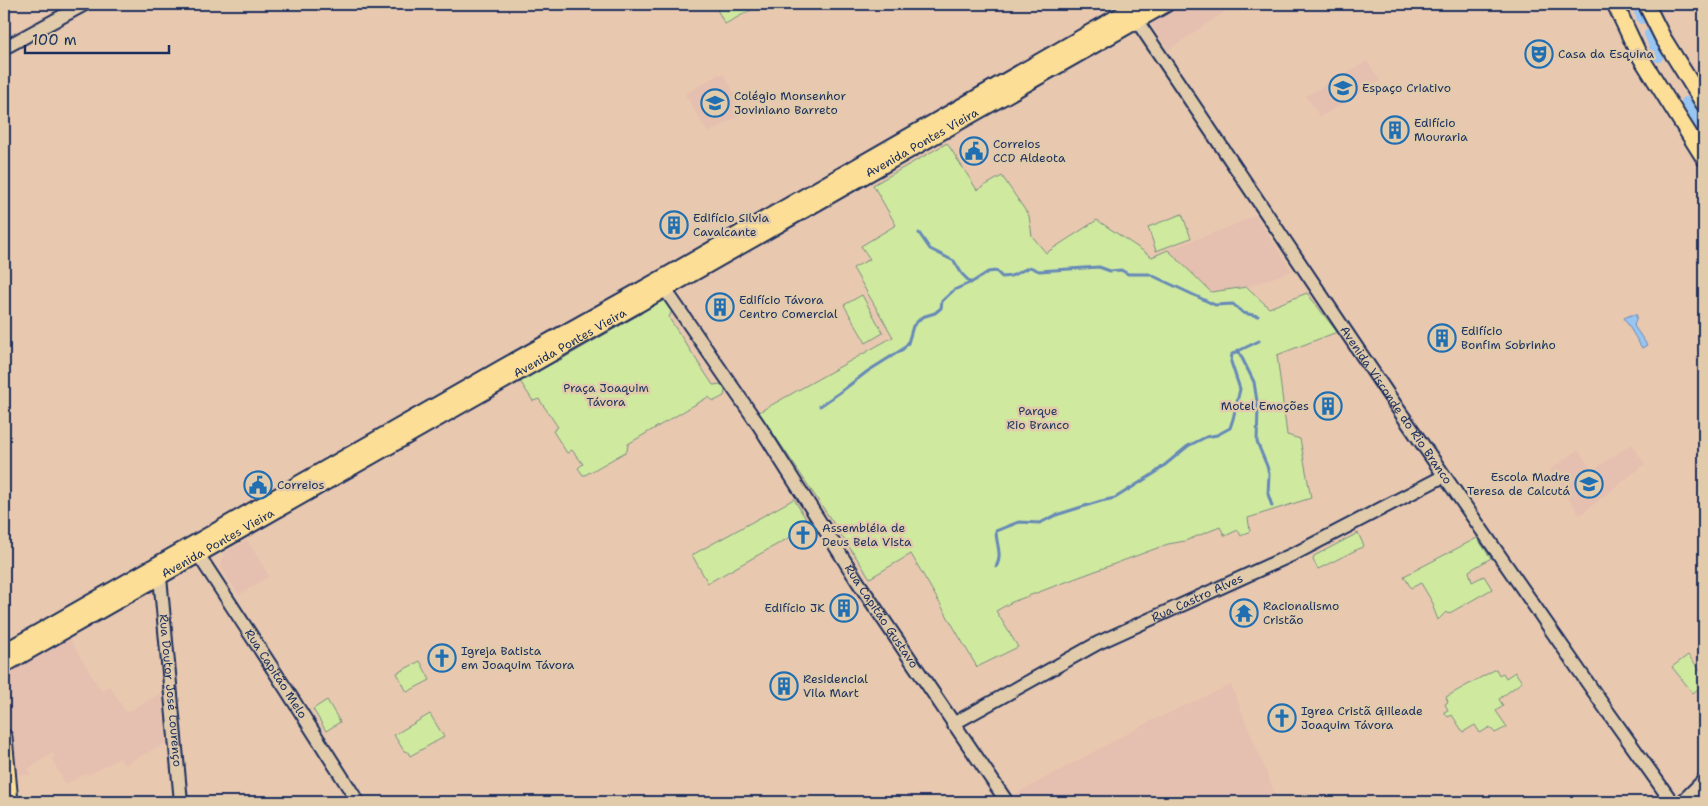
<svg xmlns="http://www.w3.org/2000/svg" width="1708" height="806" font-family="'Shantell Sans',sans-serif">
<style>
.built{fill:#e5bfaf}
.green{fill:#cfe99f;stroke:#758c7e}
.water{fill:#98c5f2;stroke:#6689b7}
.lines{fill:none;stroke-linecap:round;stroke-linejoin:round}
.stream{stroke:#6689b7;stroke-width:3}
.canal{stroke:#98c5f2;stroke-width:10}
.secondary-casing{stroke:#1b2f5e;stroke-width:16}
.primary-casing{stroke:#1b2f5e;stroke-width:19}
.secondary{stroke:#e1cbab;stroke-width:12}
.primary{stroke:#fcde96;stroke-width:15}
.labels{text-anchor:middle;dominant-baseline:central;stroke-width:5;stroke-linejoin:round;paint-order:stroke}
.poi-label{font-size:12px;fill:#1b2f5e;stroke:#e1cbab;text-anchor:start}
.street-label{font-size:12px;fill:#1b2f5e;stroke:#e1cbab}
.park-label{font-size:12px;fill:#243861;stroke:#e1cbab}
</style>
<rect width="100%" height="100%" fill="#e9c8b0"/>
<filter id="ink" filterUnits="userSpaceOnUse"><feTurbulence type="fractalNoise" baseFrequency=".02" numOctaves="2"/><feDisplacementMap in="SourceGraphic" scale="10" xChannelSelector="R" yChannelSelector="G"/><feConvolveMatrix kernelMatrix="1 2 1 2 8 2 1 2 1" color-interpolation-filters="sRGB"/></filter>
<g filter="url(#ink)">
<!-- built -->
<g class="built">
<polygon points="1184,4 1218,4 1224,12 1168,50 1151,24"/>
<polygon points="1367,61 1380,81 1320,117 1306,96"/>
<polygon points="719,74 724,75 745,112 708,133 685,94"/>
<polygon points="1255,215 1292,271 1247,287 1211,292 1168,250 1234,225"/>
<polygon points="1631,444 1645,464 1580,515 1549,470 1578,450 1592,471"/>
<polygon points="247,540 269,576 239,595 221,567 224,553"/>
<polygon points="69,638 101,691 110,686 126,713 161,693 166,741 162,745 124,765 120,758 88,775 87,773 65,784 52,759 55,756 53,753 28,769 31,775 14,774 5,678 8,673"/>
<polygon points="1231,685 1278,802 1016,802 1012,796 1151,721"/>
</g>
<!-- green -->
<g class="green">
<polygon points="714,4 762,4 725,24"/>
<polygon points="947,143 977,190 1002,176 1029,216 1032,236 1046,253 1097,220 1152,257 1168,250 1211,292 1247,287 1269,308 1307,293 1337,332 1277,355 1287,435 1300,439 1311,498 1248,518 1250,531 1241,536 1238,530 1225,536 1220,527 1185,541 1168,544 1012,602 996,611 1018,647 977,667 911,554 870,578 759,412 893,337 853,268 870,259 861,246 896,225 873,185"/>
<polygon points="1182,214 1191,238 1156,251 1148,227"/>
<polygon points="862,295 883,333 866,343 844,305"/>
<polygon points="661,297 664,299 672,310 669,318 713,385 721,384 725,390 724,396 714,401 708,397 628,444 627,451 585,475 583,475 578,468 583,464 572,450 567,453 553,431 558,427 539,399 533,401 518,378 552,359 557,362 642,313 642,307"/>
<polygon points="794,499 810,526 708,583 692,555"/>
<polygon points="1358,533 1364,546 1318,569 1313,560 1314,556"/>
<polygon points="1477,538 1491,558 1469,571 1472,582 1484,576 1492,589 1448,614 1446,612 1438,620 1433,607 1434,605 1421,583 1411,588 1404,576"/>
<polygon points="1688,655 1704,675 1704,684 1693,693 1672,667"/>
<polygon points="420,661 430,680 407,692 397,673"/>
<polygon points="1496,669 1499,675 1503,673 1506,678 1515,672 1522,682 1499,699 1503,706 1496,711 1507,727 1495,733 1490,727 1480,733 1475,725 1463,732 1452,715 1448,717 1444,712 1448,710 1445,704 1448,702 1446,697"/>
<polygon points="327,700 340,722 326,731 313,709"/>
<polygon points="430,714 444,737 410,756 408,752 404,751 394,735"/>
</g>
<!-- water -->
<polygon class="water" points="1631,315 1637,315 1634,326 1647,345 1642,348 1624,318"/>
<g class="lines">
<!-- stream -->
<g class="stream">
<polyline points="919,233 930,249 954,261 962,274 971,283"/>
<polyline points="1238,350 1254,382 1258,408 1257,442 1267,466 1269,474 1268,494 1272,506"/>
<polyline points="820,406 839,393 868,371 903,349 908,343 913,326 922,317 935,313 941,308 942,301 954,290 974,281 988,272 996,271 1002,277 1011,276 1030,267 1039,271 1099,267 1110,271 1121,270 1128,274 1149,274 1215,305 1233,304 1243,313 1258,316"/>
<path d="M996 567C1003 555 996 544 996 531L1019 522 1040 523 1056 515 1101 501 1115 498 1155 473 1188 446 1206 437 1217 435 1230 428 1233 419 1240 389 1231 362 1232 354 1259 341"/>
</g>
<!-- canal -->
<g class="canal">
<polyline points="1636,4 1642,19"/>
<polyline points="1649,34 1658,57"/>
<polyline points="1686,102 1704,131"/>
</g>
<!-- secondary casing -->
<g class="secondary-casing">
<g id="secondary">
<path id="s1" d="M1131 12 1396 406 1603 705 1672 802"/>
<polyline points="4,48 85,4"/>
<path id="s2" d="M660 282 760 427 858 582 1007 802"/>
<path id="s3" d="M194 548 286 689 358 802"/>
<path id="s4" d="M160 577 181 802"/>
<path id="s5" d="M953 724 1098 643 1298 552 1444 476"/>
<polyline points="1682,802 1704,780"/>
<polyline points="1698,802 1704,796"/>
</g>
</g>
<!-- primary casing -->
<g class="primary-casing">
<g id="primary">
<polyline points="1615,4 1638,53 1704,158"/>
<polyline points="1646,4 1663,38 1704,104"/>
<polyline points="4,652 502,368 659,280 1140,4"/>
<path id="s6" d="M4 665 1166 4"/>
<polyline points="4,737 10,802"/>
</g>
</g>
<!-- secondary -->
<use href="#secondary" class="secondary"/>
<!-- primary -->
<use href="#primary" class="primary"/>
</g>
</g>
<!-- icons -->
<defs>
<g id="theatre-ring" transform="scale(1.4375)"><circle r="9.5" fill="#e1cbab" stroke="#1f6fb2" stroke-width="1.5"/><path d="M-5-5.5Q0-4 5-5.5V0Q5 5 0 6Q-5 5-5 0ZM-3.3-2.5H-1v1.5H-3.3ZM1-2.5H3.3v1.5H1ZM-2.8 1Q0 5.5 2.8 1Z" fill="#1f6fb2"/></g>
<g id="school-ring" transform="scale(1.4375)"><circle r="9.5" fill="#e1cbab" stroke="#1f6fb2" stroke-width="1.5"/><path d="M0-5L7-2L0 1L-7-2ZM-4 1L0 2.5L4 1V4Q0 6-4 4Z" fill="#1f6fb2"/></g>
<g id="building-ring" transform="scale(1.4375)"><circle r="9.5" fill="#e1cbab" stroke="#1f6fb2" stroke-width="1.5"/><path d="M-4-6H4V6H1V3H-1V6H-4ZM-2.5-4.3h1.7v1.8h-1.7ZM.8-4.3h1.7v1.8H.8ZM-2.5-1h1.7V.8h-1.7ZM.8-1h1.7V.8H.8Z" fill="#1f6fb2"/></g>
<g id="civic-ring" transform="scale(1.4375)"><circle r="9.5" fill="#e1cbab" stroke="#1f6fb2" stroke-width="1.5"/><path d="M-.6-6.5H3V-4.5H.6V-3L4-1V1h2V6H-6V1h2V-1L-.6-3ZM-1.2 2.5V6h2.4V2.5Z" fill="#1f6fb2"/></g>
<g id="church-ring" transform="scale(1.4375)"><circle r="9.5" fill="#e1cbab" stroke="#1f6fb2" stroke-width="1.5"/><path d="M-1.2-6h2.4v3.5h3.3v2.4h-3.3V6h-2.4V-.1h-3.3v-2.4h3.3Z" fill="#1f6fb2"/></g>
<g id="temple-ring" transform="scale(1.4375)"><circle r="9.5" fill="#e1cbab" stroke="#1f6fb2" stroke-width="1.5"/><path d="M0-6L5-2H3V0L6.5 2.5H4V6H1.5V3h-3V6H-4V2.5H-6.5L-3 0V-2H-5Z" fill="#1f6fb2"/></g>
</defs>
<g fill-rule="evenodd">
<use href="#theatre-ring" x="1539" y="54"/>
<use href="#school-ring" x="1343" y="88"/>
<use href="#school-ring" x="715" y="103"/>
<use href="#building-ring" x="1395" y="130"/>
<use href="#civic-ring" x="974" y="151"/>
<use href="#building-ring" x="674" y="225"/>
<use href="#building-ring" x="720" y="307"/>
<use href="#building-ring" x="1442" y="338"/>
<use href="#building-ring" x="1328" y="406"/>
<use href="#school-ring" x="1589" y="484"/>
<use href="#civic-ring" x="258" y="485"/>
<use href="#church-ring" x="803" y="535"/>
<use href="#building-ring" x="844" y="608"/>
<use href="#temple-ring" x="1244" y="613"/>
<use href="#church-ring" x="442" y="658"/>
<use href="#building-ring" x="784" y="686"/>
<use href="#church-ring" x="1282" y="718"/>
</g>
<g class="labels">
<!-- poi labels -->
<g class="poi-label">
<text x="1558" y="54">Casa da Esquina</text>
<text x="1362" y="88">Espaço Criativo</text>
<text x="734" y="96">Colégio Monsenhor<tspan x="734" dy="14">Joviniano Barreto</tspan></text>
<text x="1414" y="123">Edifício<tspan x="1414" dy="14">Mouraria</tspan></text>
<text x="993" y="144">Correios<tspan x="993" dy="14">CCD Aldeota</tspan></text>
<text x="693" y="218">Edifício Silvia<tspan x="693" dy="14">Cavalcante</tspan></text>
<text x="739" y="300">Edifício Távora<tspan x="739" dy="14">Centro Comercial</tspan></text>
<text x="1461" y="331">Edifício<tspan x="1461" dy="14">Bonfim Sobrinho</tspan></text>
<text x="1309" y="406" text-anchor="end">Motel Emoções</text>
<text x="1570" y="477" text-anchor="end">Escola Madre<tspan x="1570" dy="14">Teresa de Calcutá</tspan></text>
<text x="277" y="485">Correios</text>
<text x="822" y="528">Assembléia de<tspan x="822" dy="14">Deus Bela Vista</tspan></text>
<text x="1263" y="606">Racionalismo<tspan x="1263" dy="14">Cristão</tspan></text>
<text x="825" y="608" text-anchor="end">Edifício JK</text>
<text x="461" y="651">Igreja Batista<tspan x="461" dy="14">em Joaquim Távora</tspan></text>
<text x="803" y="679">Residencial<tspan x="803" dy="14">Vila Mart</tspan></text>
<text x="1301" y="711">Igrea Cristã Giileade<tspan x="1301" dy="14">Joaquim Távora</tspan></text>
</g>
<!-- street labels -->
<g class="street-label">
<text stroke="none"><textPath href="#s6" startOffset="1056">Avenida Pontes Vieira</textPath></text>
<text stroke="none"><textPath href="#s6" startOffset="651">Avenida Pontes Vieira</textPath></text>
<text stroke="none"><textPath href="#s1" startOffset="474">Avenida Visconde do Rio Branco</textPath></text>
<text stroke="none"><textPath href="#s6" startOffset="246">Avenida Pontes Vieira</textPath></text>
<text stroke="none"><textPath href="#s5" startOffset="275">Rua Castro Alves</textPath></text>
<text stroke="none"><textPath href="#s2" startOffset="401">Rua Capitão Gustavo</textPath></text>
<text stroke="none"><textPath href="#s3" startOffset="150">Rua Capitão Melo</textPath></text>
<text stroke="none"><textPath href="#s4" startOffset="114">Rua Doutor José Lourenço</textPath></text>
</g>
<!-- park labels -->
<g class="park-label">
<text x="606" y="388">Praça Joaquim<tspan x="606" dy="14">Távora</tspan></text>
<text x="1038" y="411">Parque<tspan x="1038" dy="14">Rio Branco</tspan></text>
</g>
</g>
<!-- margin -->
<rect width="1708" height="806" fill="none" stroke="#e1cbab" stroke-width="20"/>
<rect x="10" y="10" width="1688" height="786" fill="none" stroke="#1b2f5e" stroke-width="2" filter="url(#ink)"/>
<!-- scale -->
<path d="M25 45v8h144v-8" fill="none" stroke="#1b2f5e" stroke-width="2.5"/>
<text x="32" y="45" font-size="15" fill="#1b2f5e" stroke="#e1cbab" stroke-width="4" paint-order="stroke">100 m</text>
</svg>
